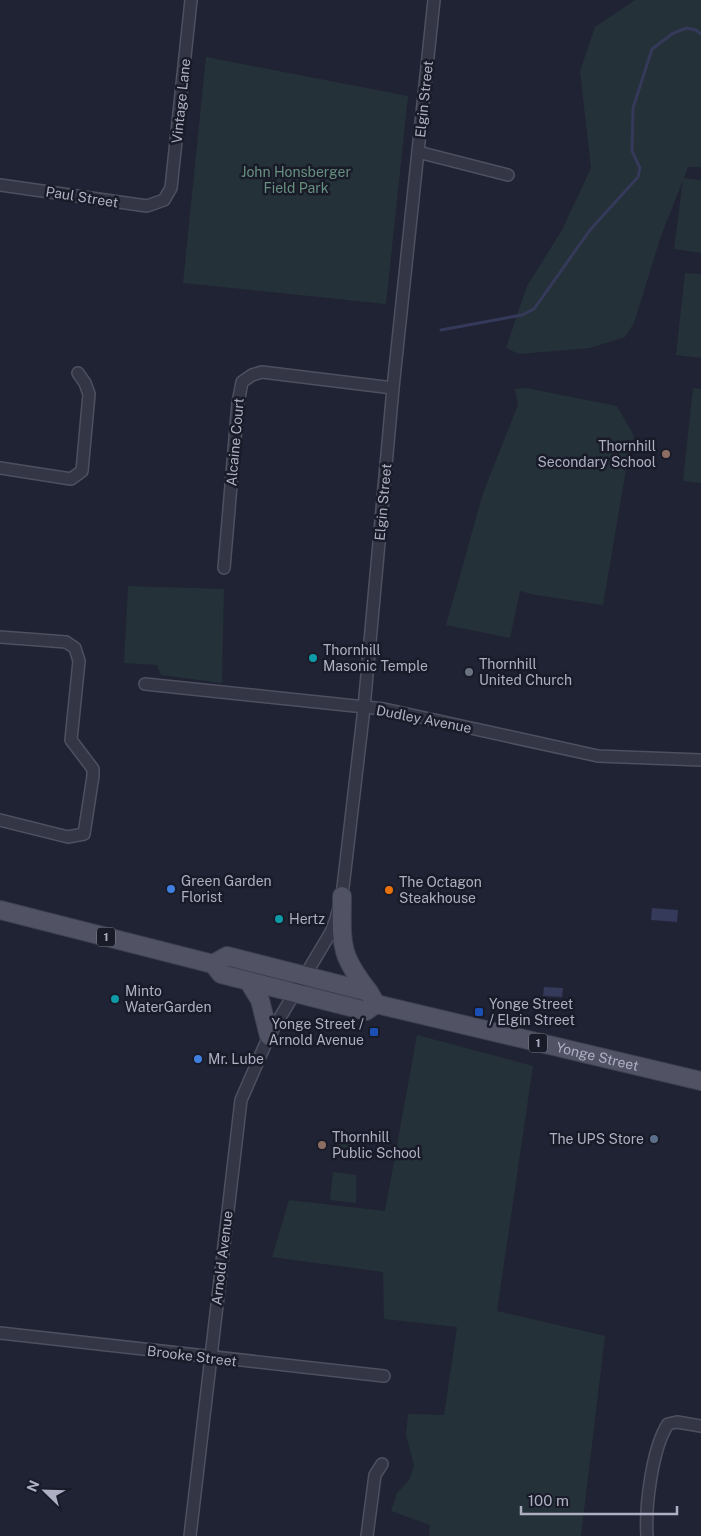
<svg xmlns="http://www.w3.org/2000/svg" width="701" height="1536" font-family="'Public Sans',sans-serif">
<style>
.green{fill:#253138}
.water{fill:#35395a}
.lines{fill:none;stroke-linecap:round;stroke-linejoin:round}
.stream{stroke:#35395a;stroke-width:3}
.minor-casing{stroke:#4e5060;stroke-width:14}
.primary-casing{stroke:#3d3f4e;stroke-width:20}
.minor{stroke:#343545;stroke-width:11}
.primary{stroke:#515365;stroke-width:18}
.education-dot{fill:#8d6e63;stroke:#191b29;stroke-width:2}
.culture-dot{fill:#0f9aa8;stroke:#191b29;stroke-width:2}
.worship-dot{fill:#6b7280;stroke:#191b29;stroke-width:2}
.shop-dot{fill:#3f7fe0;stroke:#191b29;stroke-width:2}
.food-dot{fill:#e8710a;stroke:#191b29;stroke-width:2}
.transit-dot{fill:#1a4fb4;stroke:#191b29;stroke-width:2}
.service-dot{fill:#5c6f8a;stroke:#191b29;stroke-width:2}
.labels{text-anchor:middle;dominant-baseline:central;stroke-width:5;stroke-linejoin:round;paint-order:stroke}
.shield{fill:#191b29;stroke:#818394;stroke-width:1}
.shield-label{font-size:12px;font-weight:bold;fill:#aeafc2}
.street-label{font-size:14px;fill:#aeafc2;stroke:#191b29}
.park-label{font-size:14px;fill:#67907e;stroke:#191b29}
.poi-label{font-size:14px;fill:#aeafc2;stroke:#191b29;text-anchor:start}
</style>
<rect width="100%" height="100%" fill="#202334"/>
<!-- green -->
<g class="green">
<polygon points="635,0 701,0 701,167 688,167 684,178 701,180 701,253 674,249 683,180 661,236 634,323 625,337 590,348 519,354 506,348 527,286 562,230 591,168 580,71 595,27"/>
<polygon points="206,57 408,96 386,304 183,283"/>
<polygon points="685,273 701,274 701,358 676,355"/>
<polygon points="526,388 617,406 634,436 628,458 603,605 536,595 520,591 510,638 446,625 483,493 518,405 515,389"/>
<polygon points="693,388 701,389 701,483 683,481"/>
<polygon points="128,586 224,589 222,683 161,675 157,665 124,663"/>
<polygon points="417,1035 533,1066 497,1311 605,1336 581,1536 429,1536 430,1525 391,1511 397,1493 409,1480 414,1465 406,1435 408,1414 444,1415 457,1327 384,1319 383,1272 272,1257 289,1200 385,1211"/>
<polygon points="340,1131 354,1133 351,1154 345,1158 337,1150"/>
<polygon points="333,1172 356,1175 356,1203 330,1200"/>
</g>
<!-- water -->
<g class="water">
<polygon points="652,908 678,910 677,922 651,920"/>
<polygon points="544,987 563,988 562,997 543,996"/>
</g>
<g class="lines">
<!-- stream -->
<polyline class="stream" points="441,330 522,315 534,309 590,230 638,177 640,168 632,151 633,108 652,49 672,34 686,28 696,30 701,34"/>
<!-- minor casing -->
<g class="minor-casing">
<g id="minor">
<polyline points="418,152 508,175"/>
<polyline points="0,185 147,206 164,200 171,188 191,0"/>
<polyline points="0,468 71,479 82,471 89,394 85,383 78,373"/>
<polyline points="224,568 238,403 242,382 252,375 262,372 393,388"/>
<polyline points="0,637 66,642 75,648 79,661 71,740 93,769 93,776 84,834 68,837 0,820"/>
<polyline points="145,684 384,709 598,756 701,760"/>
<polyline points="0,1333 384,1376"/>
<polyline points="190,1536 241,1100 269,1036 331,932 336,919 342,896 364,708 393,388 434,0"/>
<polyline points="367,1536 375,1475 382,1464"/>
<path d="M647 1536C645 1507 652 1448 668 1424L677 1422 701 1426"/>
</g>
</g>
<!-- primary casing -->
<g class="primary-casing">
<g id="primary">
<path d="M342 896C342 943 338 953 369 992"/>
<polyline points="0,910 213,964 221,974 366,1011 376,1004"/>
<path id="s1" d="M213 964 227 956 369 992 376 1004 701 1081"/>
<polyline points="249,982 260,1000 269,1036"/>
</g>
</g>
<!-- minor -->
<use href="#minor" class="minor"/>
<!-- primary -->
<use href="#primary" class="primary"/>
</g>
<!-- markers -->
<g class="education-dot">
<circle cx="666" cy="454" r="5"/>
<circle cx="322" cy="1145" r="5"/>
</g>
<g class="culture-dot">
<circle cx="313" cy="658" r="5"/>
<circle cx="279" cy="919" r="5"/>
<circle cx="115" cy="999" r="5"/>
</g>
<circle class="worship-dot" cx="469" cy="672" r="5"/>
<g class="shop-dot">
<circle cx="171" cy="889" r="5"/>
<circle cx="198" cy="1059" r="5"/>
</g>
<circle class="food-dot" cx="389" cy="890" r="5"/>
<g class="transit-dot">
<rect x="474" y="1007" width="10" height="10" rx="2.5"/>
<rect x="369" y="1027" width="10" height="10" rx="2.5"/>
</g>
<circle class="service-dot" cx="654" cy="1139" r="5"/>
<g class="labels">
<!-- shield labels -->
<g class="shield">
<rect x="97" y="927.5" width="18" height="19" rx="4"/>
<rect x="529" y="1033.5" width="18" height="19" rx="4"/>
</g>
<g class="shield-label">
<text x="106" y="937">1</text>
<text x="538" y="1043">1</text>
</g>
<!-- street labels -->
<g class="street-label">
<text transform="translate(424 99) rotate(-84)">Elgin Street</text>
<text transform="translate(181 101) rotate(-84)">Vintage Lane</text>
<text transform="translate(82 197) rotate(9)">Paul Street</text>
<text transform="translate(235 442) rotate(-85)">Alcaine Court</text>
<text transform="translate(383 502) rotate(-85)">Elgin Street</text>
<text transform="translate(424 719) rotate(11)">Dudley Avenue</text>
<text stroke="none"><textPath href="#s1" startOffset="404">Yonge Street</textPath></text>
<text transform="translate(222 1258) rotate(-83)">Arnold Avenue</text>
<text transform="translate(192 1356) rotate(7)">Brooke Street</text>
</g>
<!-- park labels -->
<g class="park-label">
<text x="296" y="172">John Honsberger<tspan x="296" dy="16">Field Park</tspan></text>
</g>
<!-- poi labels -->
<g class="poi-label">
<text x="656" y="446" text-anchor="end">Thornhill<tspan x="656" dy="16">Secondary School</tspan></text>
<text x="323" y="650">Thornhill<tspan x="323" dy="16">Masonic Temple</tspan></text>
<text x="479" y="664">Thornhill<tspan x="479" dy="16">United Church</tspan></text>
<text x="181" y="881">Green Garden<tspan x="181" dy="16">Florist</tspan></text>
<text x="399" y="882">The Octagon<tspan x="399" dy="16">Steakhouse</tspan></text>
<text x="289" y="919">Hertz</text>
<text x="125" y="991">Minto<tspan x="125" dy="16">WaterGarden</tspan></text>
<text x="489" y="1004">Yonge Street<tspan x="489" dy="16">/ Elgin Street</tspan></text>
<text x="364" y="1024" text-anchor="end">Yonge Street /<tspan x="364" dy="16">Arnold Avenue</tspan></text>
<text x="208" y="1059">Mr. Lube</text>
<text x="332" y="1137">Thornhill<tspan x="332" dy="16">Public School</tspan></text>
<text x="644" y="1139" text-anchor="end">The UPS Store</text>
</g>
</g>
<!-- north arrow -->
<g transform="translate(45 1491) rotate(293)" stroke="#191b29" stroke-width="4" paint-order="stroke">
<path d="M0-4L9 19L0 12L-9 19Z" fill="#aeafc2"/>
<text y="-8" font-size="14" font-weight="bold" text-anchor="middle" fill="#aeafc2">N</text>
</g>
<!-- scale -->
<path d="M521 1506v8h156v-8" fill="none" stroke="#aeafc2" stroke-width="2.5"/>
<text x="528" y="1506" font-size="15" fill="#aeafc2" stroke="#191b29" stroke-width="4" paint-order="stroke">100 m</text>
</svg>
